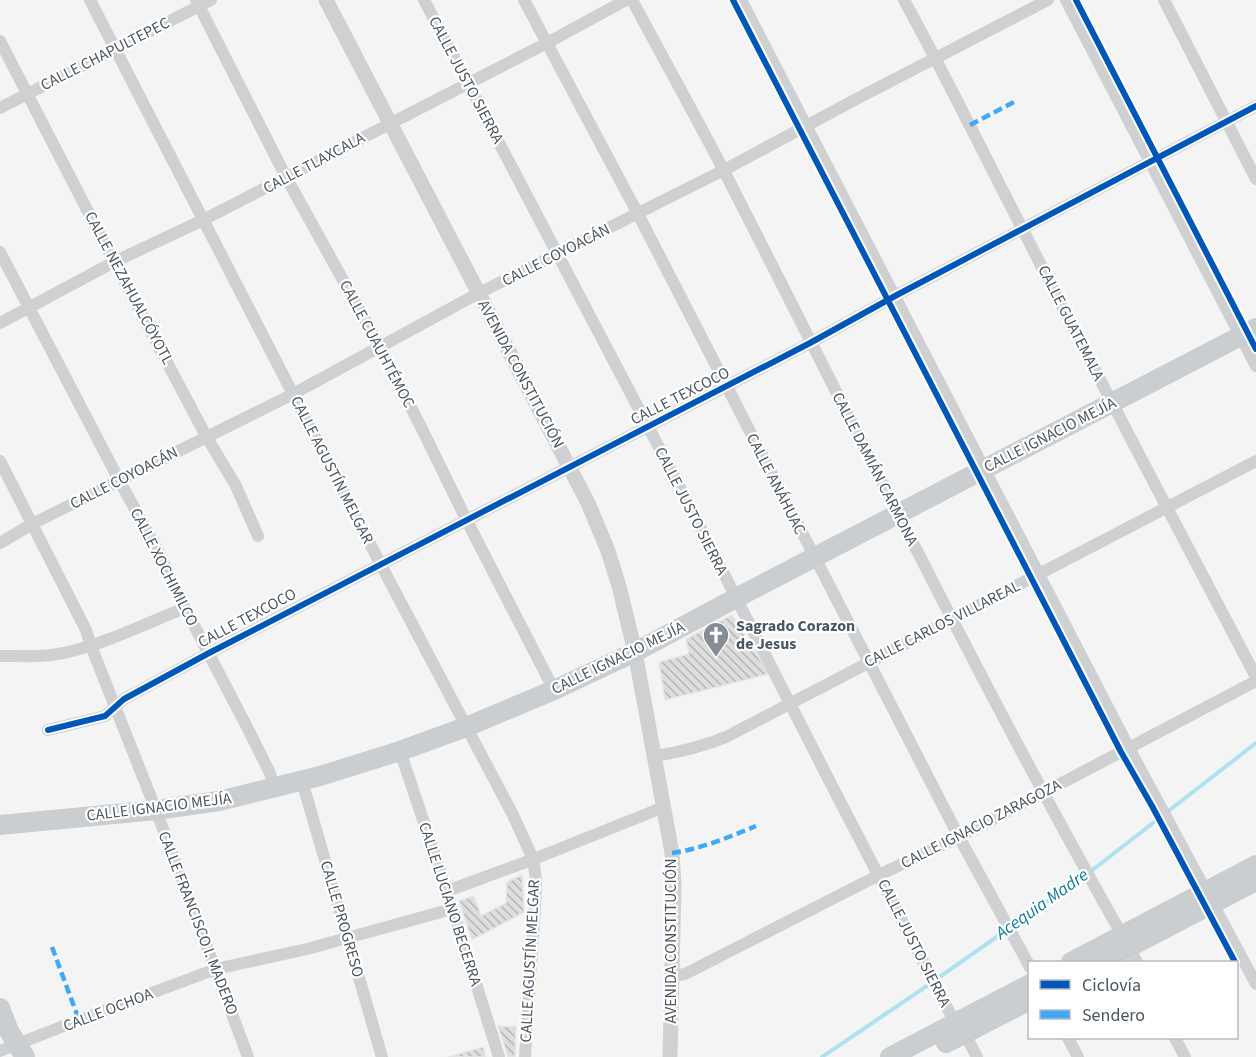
<svg xmlns="http://www.w3.org/2000/svg" width="1256" height="1057" font-family="'Source Sans 3',sans-serif">
<style>
.lines{fill:none;stroke-linecap:round;stroke-linejoin:round}
.stream{stroke:#aee2f0;stroke-width:4}
.building{fill:url(#building-back-hatch);stroke:#e5e6e7;stroke-width:1.5}
.minor{stroke:#ced0d2;stroke-width:12}
.tertiary{stroke:#ced0d2;stroke-width:15}
.primary{stroke:#caced1;stroke-width:20}
.quiet{stroke:#3fa9f5;stroke-width:4.5;stroke-dasharray:9 4.5;stroke-linecap:butt}
.cycleway-casing{stroke:#fff;stroke-width:10}
.cycleway{stroke:#0057b8;stroke-width:6}
.labels{text-anchor:middle;dominant-baseline:central;stroke-width:4.5;stroke-linejoin:round;paint-order:stroke}
.street-label{font-size:16px;fill:#4a5661;stroke:#fff}
.poi-label{font-size:16px;font-weight:bold;fill:#4a5661;stroke:#fff;text-anchor:start}
.water-label{font-size:18px;font-style:italic;fill:#0c7c9b;stroke:#fff}
</style>
<defs>
<pattern id="building-back-hatch" width="6" height="6" patternUnits="userSpaceOnUse" patternTransform="scale(1.5)"><rect width="6" height="6" fill="#ddddde"/><path d="M-1 5l2 2M0 0l6 6M5-1l2 2" fill="none" stroke="#b5b6b7"/></pattern>
</defs>
<rect width="100%" height="100%" fill="#f4f4f4"/>
<g class="lines">
<!-- stream -->
<polyline class="stream" points="822,1057 921,990 1095,868 1256,743"/>
</g>
<!-- building -->
<g class="building">
<polygon points="732,615 769,674 665,700 659,662 689,654 686,639"/>
<polygon points="522,875 524,912 472,940 459,901 474,896 481,916 506,903 507,882"/>
<polygon points="498,1026 516,1027 515,1057 508,1057"/>
<polygon points="483,1047 486,1057 448,1057"/>
</g>
<g class="lines">
<!-- minor -->
<g class="minor">
<polyline points="90,0 381,565 513,815 533,859 536,879 535,907 525,1057"/>
<polyline points="196,0 286,177 380,347 421,427 467,521 554,690"/>
<polyline points="424,0 673,474 831,784 955,1023"/>
<polyline points="524,0 638,214 959,837 1030,967"/>
<path d="M632 0C663 58 695 115 725 173 856 428 981 686 1122 935"/>
<polyline points="741,0 1129,748 1256,984"/>
<path d="M904 0C946 76 983 153 1023 230 1099 380 1178 528 1256 677"/>
<polyline points="1066,0 1256,366"/>
<polyline points="1164,0 1256,179"/>
<polyline points="0,41 114,262 206,436 236,486 258,536"/>
<polyline points="0,108 211,0"/>
<polyline points="0,252 119,480 158,551 185,608 248,729 269,771 275,788"/>
<polyline points="0,323 114,262 203,220 547,43 626,0"/>
<polyline points="0,461 86,630 91,646 156,810 248,1057"/>
<polyline points="0,543 32,524 293,394 479,293 724,170 862,96 1048,0"/>
<path d="M0 656C17 656 35 657 52 655 95 649 144 624 185 608"/>
<polyline points="48,730 105,716 124,699 209,653 810,343 895,296 1256,106"/>
<polyline points="400,751 447,891 499,1057"/>
<path d="M655 756C680 752 702 747 726 737L1256 461"/>
<polyline points="302,781 382,1057"/>
<polyline points="447,891 534,859 664,807"/>
<polyline points="1129,948 1137,962"/>
<polyline points="672,976 685,974 879,875 959,837 1256,681"/>
<polyline points="965,1034 977,1057"/>
<polyline points="1068,1038 1078,1057"/>
<polyline points="1175,1038 1185,1057"/>
<polyline points="0,1051 79,1020 216,969 307,949 452,909"/>
</g>
<!-- tertiary -->
<polyline class="tertiary" points="326,0 588,503 608,551 619,586 635,652 672,853 674,885 670,1057"/>
<!-- primary -->
<g class="primary">
<polyline points="0,825 156,810 219,801 320,776 400,751 466,727 554,690 635,652 736,598 1256,328"/>
<polyline points="1071,962 1256,865"/>
<polyline points="1101,962 1256,881"/>
<polyline points="0,1008 9,1031 25,1057"/>
<polyline points="946,1043 1030,1000"/>
<polyline points="890,1057 1030,984"/>
</g>
<!-- quiet -->
<g class="quiet">
<polyline points="970,125 1014,102"/>
<path d="M672 853C701 849 729 837 756 826"/>
<polyline points="52,947 79,1020"/>
</g>
<!-- cycleway casing -->
<g class="cycleway-casing">
<g id="cycleway">
<polyline points="733,0 1121,752 1152,806 1235,962"/>
<polyline points="1076,0 1256,349"/>
<polyline points="48,730 105,716 124,699 209,653 810,343 895,296 1256,106"/>
</g>
</g>
<!-- cycleway -->
<use href="#cycleway" class="cycleway"/>
</g>
<!-- icons -->
<defs>
<g id="church-pin" transform="scale(1.35)"><path d="M0 17L-7.5 6A9.5 9.5 0 1 1 7.5 6Z" fill="#868d94" stroke="#fff"/><path d="M-1.2-6h2.4v3.5h3.3v2.4h-3.3V6h-2.4V-.1h-3.3v-2.4h3.3Z" fill="#fff"/></g>
</defs>
<g fill-rule="evenodd">
<use href="#church-pin" x="716" y="635"/>
</g>
<g class="labels">
<!-- street labels -->
<g class="street-label">
<text transform="translate(105 54) rotate(-27)">CALLE CHAPULTEPEC</text>
<text transform="translate(466 80) rotate(62)">CALLE JUSTO SIERRA</text>
<text transform="translate(314 163) rotate(-28)">CALLE TLAXCALA</text>
<text transform="translate(556 255) rotate(-27)">CALLE COYOACÁN</text>
<text transform="translate(129 288) rotate(62)">CALLE NEZAHUALCÓYOTL</text>
<text transform="translate(1071 323) rotate(63)">CALLE GUATEMALA</text>
<text transform="translate(377 344) rotate(62)">CALLE CUAUHTÉMOC</text>
<text transform="translate(521 374) rotate(62)">AVENIDA CONSTITUCIÓN</text>
<text transform="translate(680 396) rotate(-27)">CALLE TEXCOCO</text>
<text transform="translate(1050 435) rotate(-27)">CALLE IGNACIO MEJÍA</text>
<text transform="translate(875 469) rotate(63)">CALLE DAMIÁN CARMONA</text>
<text transform="translate(332 470) rotate(63)">CALLE AGUSTÍN MELGAR</text>
<text transform="translate(124 478) rotate(-27)">CALLE COYOACÁN</text>
<text transform="translate(776 484) rotate(63)">CALLE ANÁHUAC</text>
<text transform="translate(691 511) rotate(63)">CALLE JUSTO SIERRA</text>
<text transform="translate(164 567) rotate(63)">CALLE XOCHIMILCO</text>
<text transform="translate(247 618) rotate(-28)">CALLE TEXCOCO</text>
<text transform="translate(942 624) rotate(-27)">CALLE CARLOS VILLAREAL</text>
<text transform="translate(618 658) rotate(-26)">CALLE IGNACIO MEJÍA</text>
<text transform="translate(159 807) rotate(-7)">CALLE IGNACIO MEJÍA</text>
<text transform="translate(981 824) rotate(-27)">CALLE IGNACIO ZARAGOZA</text>
<text transform="translate(450 904) rotate(72)">CALLE LUCIANO BECERRA</text>
<text transform="translate(342 919) rotate(74)">CALLE PROGRESO</text>
<text transform="translate(198 923) rotate(69)">CALLE FRANCISCO I. MADERO</text>
<text transform="translate(671 941) rotate(-90)">AVENIDA CONSTITUCIÓN</text>
<text transform="translate(914 943) rotate(63)">CALLE JUSTO SIERRA</text>
<text transform="translate(530 961) rotate(-87)">CALLE AGUSTÍN MELGAR</text>
<text transform="translate(108 1010) rotate(-21)">CALLE OCHOA</text>
</g>
<!-- poi labels -->
<g class="poi-label">
<text x="736" y="626">Sagrado Corazon<tspan x="736" dy="18">de Jesus</tspan></text>
</g>
<!-- water labels -->
<g class="water-label">
<text transform="translate(1042 904) rotate(-35)">Acequia Madre</text>
</g>
</g>
<!-- legend -->
<rect x="1028" y="961" width="210" height="78" fill="#ffffff" stroke="#b7bbc0" stroke-width="1.5"/>
<rect x="1040" y="980" width="30" height="9" fill="#0057b8" stroke="#b7bbc0" stroke-width="1.5"/>
<text x="1082" y="991" font-size="18" fill="#4a5661">Ciclovía</text>
<rect x="1040" y="1010" width="30" height="9" fill="#3fa9f5" stroke="#b7bbc0" stroke-width="1.5"/>
<text x="1082" y="1021" font-size="18" fill="#4a5661">Sendero</text>
</svg>
